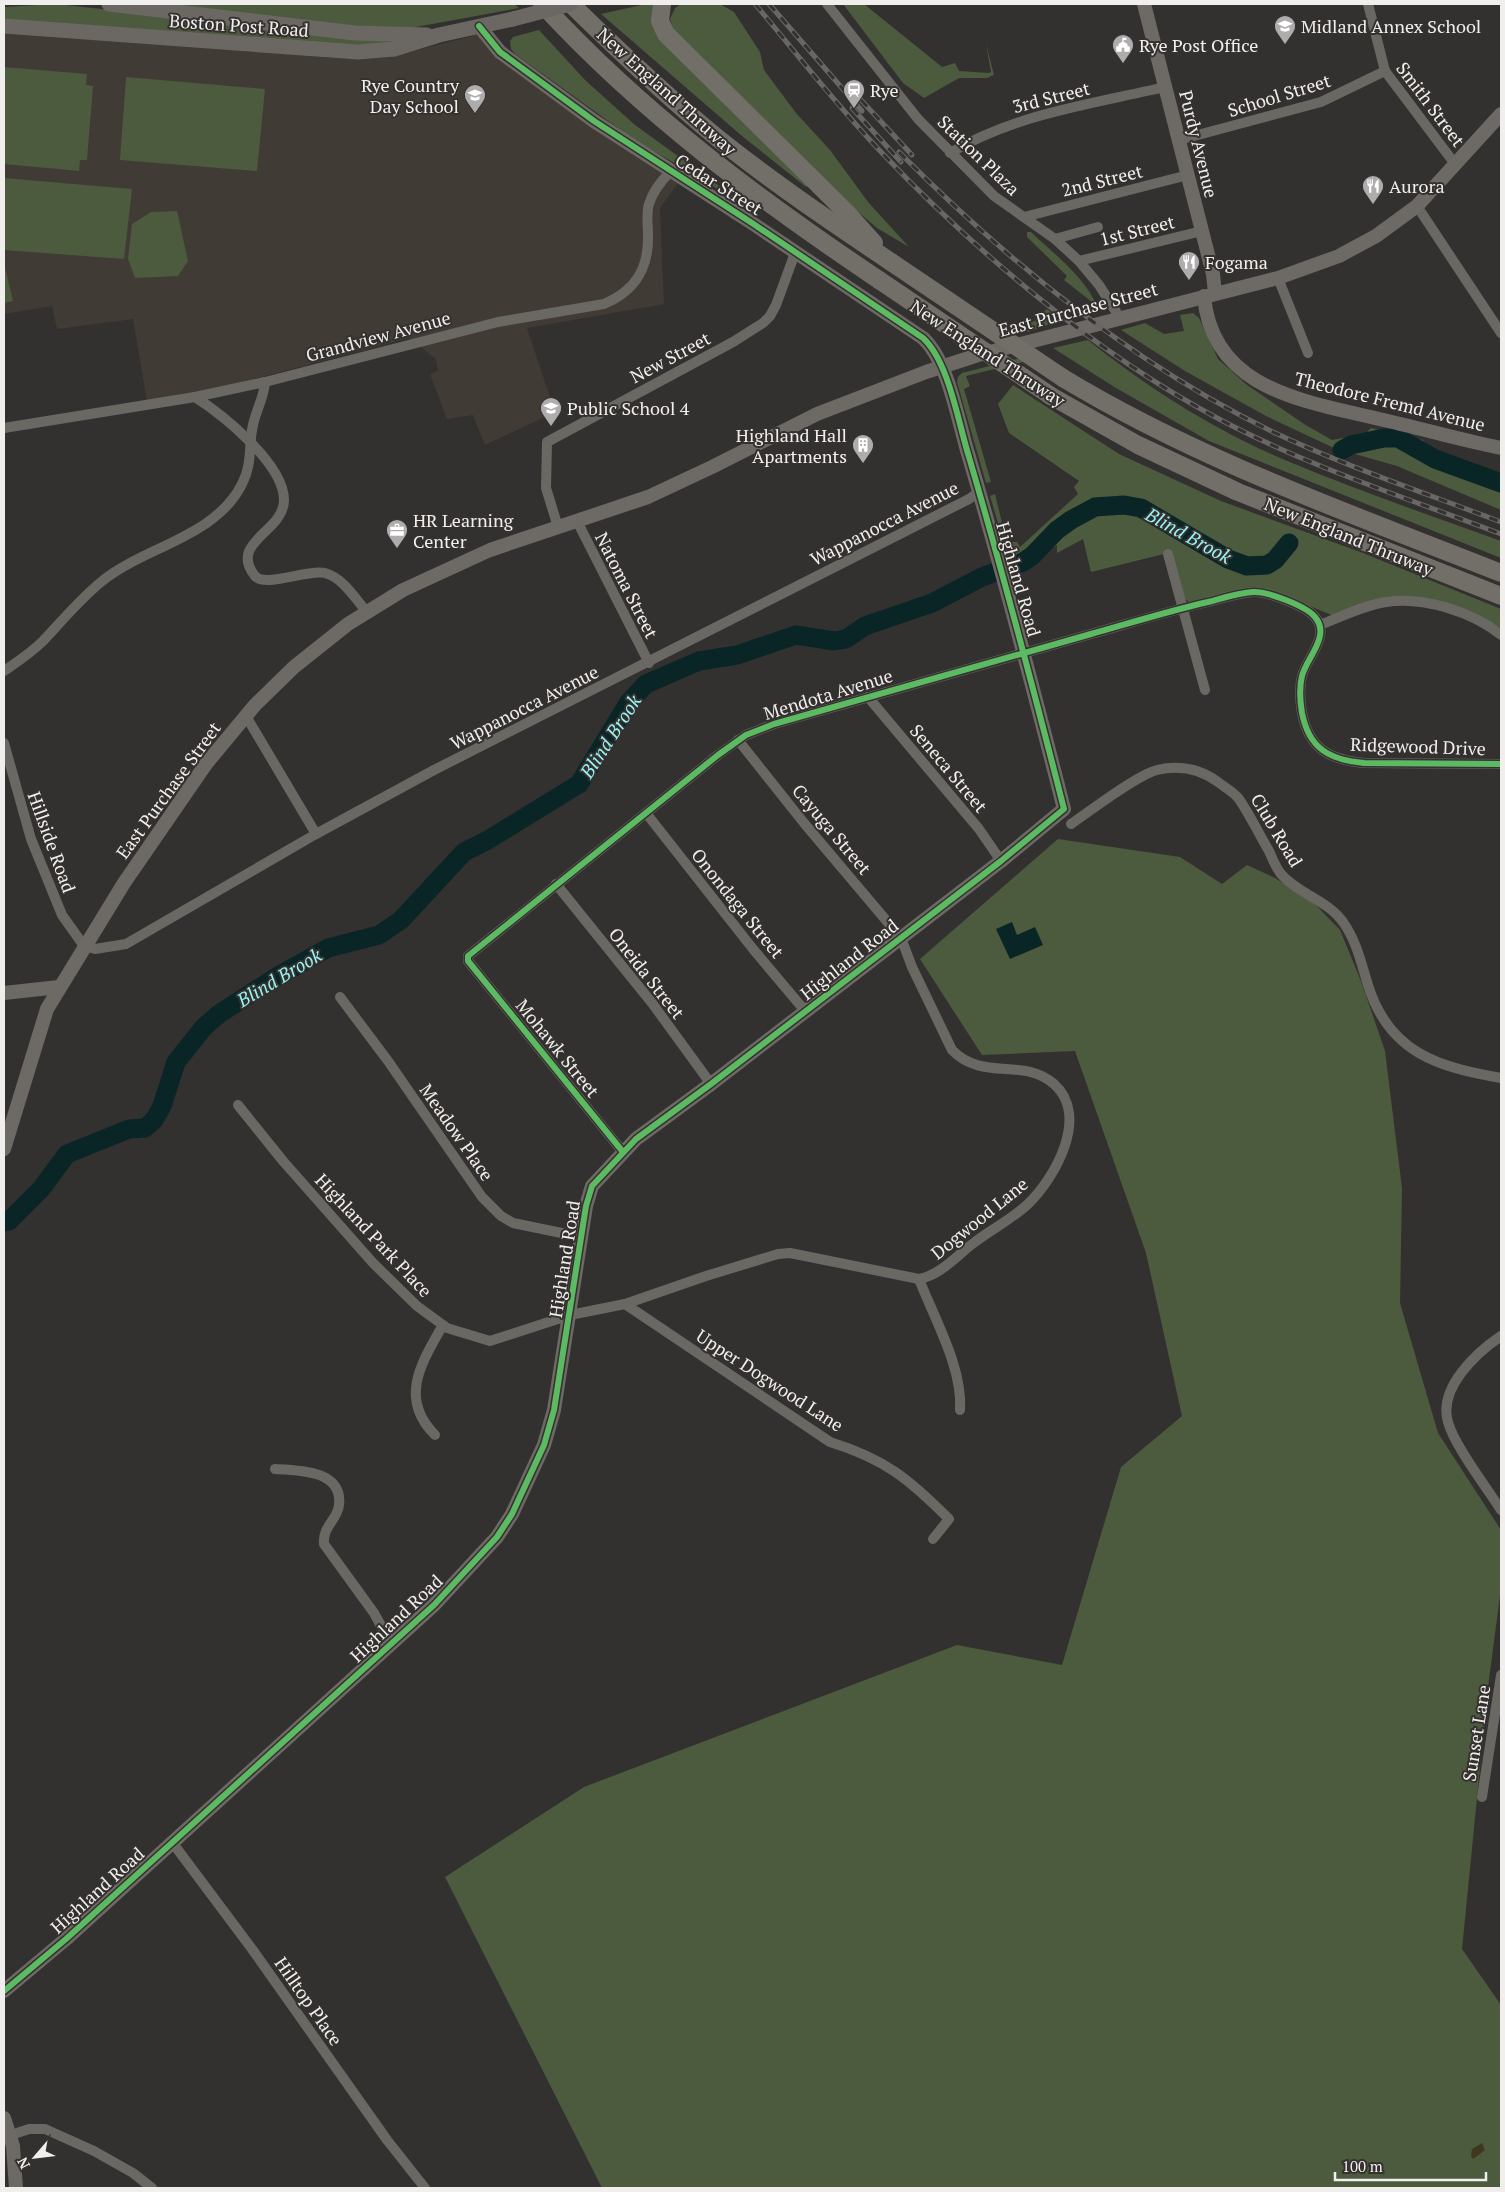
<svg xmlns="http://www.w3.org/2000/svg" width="1505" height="2192" font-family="'PT Serif',serif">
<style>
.built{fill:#413b35}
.green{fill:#4c5a3e}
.sand{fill:#40381c}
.water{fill:#0a2526}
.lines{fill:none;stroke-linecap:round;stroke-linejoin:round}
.river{stroke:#0a2526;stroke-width:19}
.street{stroke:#6a6863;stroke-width:10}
.secondary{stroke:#6d6a65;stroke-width:14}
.primary{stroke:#6b6863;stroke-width:15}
.highway{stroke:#716f68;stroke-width:18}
.rail-casing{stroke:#696765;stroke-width:5}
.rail{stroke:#34312f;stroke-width:3;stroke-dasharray:9;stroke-linecap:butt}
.primary-bridge{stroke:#6b6863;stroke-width:15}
.highway-bridge{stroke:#716f68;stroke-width:18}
.cycleway-casing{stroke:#34312f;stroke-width:9}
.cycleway{stroke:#5cba63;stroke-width:6}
.labels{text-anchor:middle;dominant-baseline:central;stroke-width:4;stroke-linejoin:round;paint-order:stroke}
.street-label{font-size:18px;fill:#f1efee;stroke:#34312f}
.poi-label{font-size:18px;fill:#f1efee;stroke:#34312f;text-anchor:start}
.water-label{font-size:19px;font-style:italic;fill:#97f4f5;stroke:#34312f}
</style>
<rect width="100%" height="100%" fill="#333130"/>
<!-- built -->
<polygon class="built" points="4,30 347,59 398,55 477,35 523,76 679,182 660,208 664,304 527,328 555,412 485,445 473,415 447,419 430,374 438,371 436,359 409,338 216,389 147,401 133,319 57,329 52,306 4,314"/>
<!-- green -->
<g class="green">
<polygon points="56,4 395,41 376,46 4,22 4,7"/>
<polygon points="136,4 514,4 519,8 416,27 372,30"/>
<polygon points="646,4 658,4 656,13 808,185 806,187 742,136 601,14"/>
<polygon points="681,4 720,4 734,12 760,52 764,70 796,113 830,150 868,202 909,247 877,228 844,200 674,32 670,19 675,8"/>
<polygon points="843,4 864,4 942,67 955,63 959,71 989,73 991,72 986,44 994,75 987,78 959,78 924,98 903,83"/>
<polygon points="539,30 585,80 635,125 762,217 695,175 636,141 515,54 511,49 510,41 513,37"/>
<polygon points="4,67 87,74 86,85 93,86 87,160 80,160 79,171 4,164"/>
<polygon points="126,77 265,89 257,171 120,160"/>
<polygon points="948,114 958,136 940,118"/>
<polygon points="4,178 132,189 124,259 4,250"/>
<polygon points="177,211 188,261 178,276 135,278 128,259 132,224 151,212"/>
<path d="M1027 232H1031C1054 254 1084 276 1097 306L1064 280 1067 276 1027 237Z"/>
<polygon points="4,263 13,301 4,303"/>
<polygon points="1047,309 1061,320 1028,332 1021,327 1046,316 1043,313"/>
<polygon points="1193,313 1199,318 1218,359 1247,385 1304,424 1332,440 1365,434 1371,428 1423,440 1426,451 1501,476 1501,510 1397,466 1334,448 1266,416 1185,371 1121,330 1145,323 1164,334 1184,331 1180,315"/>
<path d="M1088 340C1148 388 1214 430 1285 460 1356 490 1429 515 1501 541V558L1209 441 1116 388 1053 348Z"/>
<polygon points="1025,357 1031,360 966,376 970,386 964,389 991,482 986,483 957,382 958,377 962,373"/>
<polygon points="1013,385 1119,454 1221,501 1363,553 1501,609 1501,629 1475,613 1429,600 1409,598 1334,616 1275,592 1189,602 1185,599 1172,552 1091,572 1083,539 1057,553 1057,545 1013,574 990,496 995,494 1004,531 1010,542 1017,542 1020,547 1078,494 1074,487 1079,481 1009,433 998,404"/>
<polygon points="1058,839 1180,857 1222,884 1247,865 1275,878 1312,901 1340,930 1361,981 1385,1051 1402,1188 1400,1303 1438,1433 1501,1530 1501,1588 1488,1687 1462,1949 1501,2005 1501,2188 602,2188 445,1877 584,1787 957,1645 1062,1665 1121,1467 1182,1416 1146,1253 1075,1051 982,1055 920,959"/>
</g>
<!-- sand -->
<polygon class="sand" points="1482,2143 1485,2150 1473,2159 1471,2156 1472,2149"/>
<!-- water -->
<polygon class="water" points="1012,922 1017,935 1035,927 1043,945 1010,959 996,929"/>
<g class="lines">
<!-- river -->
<g class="river">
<polyline points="1342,450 1351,445 1384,438 1398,438 1435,459 1501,483"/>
<polyline points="4,1222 9,1221 41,1189 67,1154 129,1129 145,1128 154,1120 162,1106 176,1062 204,1027 219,1014 278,976 328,948 379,935 401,920 464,852 488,840 579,784 629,702 646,684 699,661 737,655 796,635 834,641 846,639 865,626 932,603 982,577 1023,562 1032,556 1057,530 1071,520 1095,507 1124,505 1141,508 1228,559 1247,566 1267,565 1275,560 1289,543"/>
</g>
<!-- street -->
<g class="street">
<polyline points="827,4 918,119 994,196 1055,239 1079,261 1099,285 1120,318"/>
<polyline points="1368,4 1385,71 1455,164"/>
<polyline points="1179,140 1321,102 1385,71"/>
<path d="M950 153C1015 114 1092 104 1165 87"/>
<polyline points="1417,206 1501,333"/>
<polyline points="1024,217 1188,175"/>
<polyline points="1055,239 1098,227"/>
<polyline points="1079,261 1202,231"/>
<polyline points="1278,278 1308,353"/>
<path d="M195 397C223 415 284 464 284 500 284 532 228 542 255 576 265 588 308 569 325 573 343 578 355 598 366 611"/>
<path d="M4 428 195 397 265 382 498 322 604 304C635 291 649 269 648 235 648 225 646 213 649 204 653 191 661 181 670 172"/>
<polyline points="577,521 649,663"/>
<polyline points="558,527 546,488 547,442 733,342 763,323 770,316 776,305 795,253"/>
<polyline points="1168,554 1205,690"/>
<path d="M1320 625C1341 617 1364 605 1386 602 1423 596 1473 612 1501 635"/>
<path d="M4 671C17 662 31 653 43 641 62 621 79 600 101 582 143 547 216 537 242 484 253 463 248 446 253 425 256 410 264 398 265 382"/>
<polyline points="868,697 979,829 1001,861"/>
<polyline points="246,716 316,834"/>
<polyline points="4,743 31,839 62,915 84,946 95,949 126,944 316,834 434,770 969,499 979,492"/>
<polyline points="646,813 753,949 806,1012"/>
<path d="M1071 824C1090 811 1137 775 1157 770 1179 765 1200 769 1218 782 1224 787 1234 792 1239 799 1250 815 1259 834 1269 851 1272 858 1276 868 1281 874 1298 894 1326 899 1343 922 1357 942 1361 963 1368 985 1389 1053 1438 1067 1501 1078"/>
<polyline points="556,884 652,1003 711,1084"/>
<polyline points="340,997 388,1061 482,1197 501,1216 513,1223 581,1237"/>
<path d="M238 1105 283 1161 373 1263 417 1306 447 1328 490 1341 570 1315 625 1304 706 1276 778 1254 790 1253 919 1279C941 1275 957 1255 975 1242 992 1229 1012 1219 1028 1204 1055 1178 1090 1116 1054 1084 1024 1057 983 1082 952 1050L912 967 901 938 804 823 738 740"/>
<path d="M623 1152 468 961V956L718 755 746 735 774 724C879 694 985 664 1091 634 1130 623 1169 611 1208 602 1223 598 1238 593 1253 592 1267 591 1306 606 1315 617 1331 636 1307 657 1302 676 1299 688 1300 701 1302 713 1309 749 1330 760 1364 763L1501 764"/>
<path d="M919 1279C934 1318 963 1368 960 1410"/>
<path d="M625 1304 830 1442C885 1459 909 1479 949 1519L933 1539"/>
<path d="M1501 1336C1476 1353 1438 1388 1448 1422 1454 1445 1487 1488 1501 1510"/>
<path d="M435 1435C398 1398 422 1362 443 1325"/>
<path d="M275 1469C298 1470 343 1470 339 1505 338 1519 322 1527 324 1544L374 1613 391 1644"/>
<polyline points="1482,1797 1501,1675"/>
<polyline points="172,1842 252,1949 387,2140 425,2188"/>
<polyline points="11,2135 29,2129 45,2129 94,2151 133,2173 152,2188"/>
</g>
<!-- secondary -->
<g class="secondary">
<polyline points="1144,4 1213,274 1215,293"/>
<path d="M1204 296C1212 390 1305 401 1379 419 1420 428 1460 440 1501 448"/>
<polyline points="4,993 59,987"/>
<polyline points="4,1149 47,1009 124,883 206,764 255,705 294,667 348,624 403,590 490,550 648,497 712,467 817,414 926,372 978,355 1278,278 1339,256 1376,236 1417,206 1501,114"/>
<path d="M4 1991 66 1939 434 1605 497 1537 512 1514 544 1445 554 1410 586 1206 592 1186 636 1139 711 1084 1001 861 1064 809C1034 691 1003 573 969 457 958 422 949 362 923 338L752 223 594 121 500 52 479 26"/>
<polyline points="4,2118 13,2146 16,2188"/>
</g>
<!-- primary -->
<g class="primary">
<polyline points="109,4 355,33 427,35"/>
<polyline points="4,26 358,52 394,49 439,35 513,19"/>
</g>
<!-- highway -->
<g class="highway">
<path d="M542 4C641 112 757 198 879 280"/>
<path d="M571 4C619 51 668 98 720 140 775 184 833 223 891 262"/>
<polyline points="662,4 660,21 666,34 848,214 874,243"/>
<path d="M1063 378C1200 461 1352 514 1501 573"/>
<polyline points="1051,396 1138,445 1238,492 1501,596"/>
</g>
<!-- rail casing -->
<g class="rail-casing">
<g id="rail">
<path d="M755 4C797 54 837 106 882 153 978 254 1097 354 1219 419 1309 467 1407 498 1501 534"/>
<polyline points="769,4 862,111"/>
<polyline points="861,100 912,155"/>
<polyline points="852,108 901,162"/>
<path d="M899 152C1008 262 1133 364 1273 432 1347 467 1425 493 1501 522"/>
</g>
</g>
<!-- rail -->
<use href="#rail" class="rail"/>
<!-- primary-bridge -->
<polyline class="primary-bridge" points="513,19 570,4"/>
<!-- highway-bridge -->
<g class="highway-bridge">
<polyline points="891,262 1063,378"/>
<polyline points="879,280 1051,396"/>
</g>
<!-- cycleway casing -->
<g class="cycleway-casing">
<g id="cycleway">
<path d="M623 1152 468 961V956L718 755 746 735 774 724C879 694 985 664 1091 634 1130 623 1169 611 1208 602 1223 598 1238 593 1253 592 1267 591 1306 606 1315 617 1331 636 1307 657 1302 676 1299 688 1300 701 1302 713 1309 749 1330 760 1364 763L1501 764"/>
<path d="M4 1991 66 1939 434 1605 497 1537 512 1514 544 1445 554 1410 586 1206 592 1186 636 1139 711 1084 1001 861 1064 809C1034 691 1003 573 969 457 958 422 949 362 923 338L752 223 594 121 500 52 479 26"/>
</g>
</g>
<!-- cycleway -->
<use href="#cycleway" class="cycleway"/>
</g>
<!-- icons -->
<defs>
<g id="school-pin" transform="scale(1.125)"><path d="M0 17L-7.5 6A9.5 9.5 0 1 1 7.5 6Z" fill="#aeacac" stroke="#34312f"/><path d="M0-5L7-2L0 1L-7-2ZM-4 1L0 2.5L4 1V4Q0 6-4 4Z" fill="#fff"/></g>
<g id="civic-pin" transform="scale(1.125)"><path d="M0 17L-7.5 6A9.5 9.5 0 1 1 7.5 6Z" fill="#aeacac" stroke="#34312f"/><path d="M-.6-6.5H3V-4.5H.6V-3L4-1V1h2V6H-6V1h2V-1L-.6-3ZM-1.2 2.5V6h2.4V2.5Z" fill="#fff"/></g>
<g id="station-pin" transform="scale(1.125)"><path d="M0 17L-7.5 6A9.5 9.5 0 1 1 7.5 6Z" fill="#aeacac" stroke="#34312f"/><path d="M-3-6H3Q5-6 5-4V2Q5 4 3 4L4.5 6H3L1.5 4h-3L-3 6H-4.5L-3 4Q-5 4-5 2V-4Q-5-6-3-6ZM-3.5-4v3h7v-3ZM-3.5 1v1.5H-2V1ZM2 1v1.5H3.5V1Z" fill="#fff"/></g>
<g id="restaurant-pin" transform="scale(1.125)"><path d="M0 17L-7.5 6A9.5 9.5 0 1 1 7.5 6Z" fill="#aeacac" stroke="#34312f"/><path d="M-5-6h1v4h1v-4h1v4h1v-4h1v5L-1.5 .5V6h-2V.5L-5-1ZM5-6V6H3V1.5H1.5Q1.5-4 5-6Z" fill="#fff"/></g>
<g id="building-pin" transform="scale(1.125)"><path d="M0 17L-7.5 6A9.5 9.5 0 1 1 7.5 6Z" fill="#aeacac" stroke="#34312f"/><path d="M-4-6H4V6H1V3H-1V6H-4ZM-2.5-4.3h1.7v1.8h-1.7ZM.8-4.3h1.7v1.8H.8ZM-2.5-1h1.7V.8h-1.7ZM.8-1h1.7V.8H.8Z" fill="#fff"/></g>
<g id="office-pin" transform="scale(1.125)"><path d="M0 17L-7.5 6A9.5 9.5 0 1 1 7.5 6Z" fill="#aeacac" stroke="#34312f"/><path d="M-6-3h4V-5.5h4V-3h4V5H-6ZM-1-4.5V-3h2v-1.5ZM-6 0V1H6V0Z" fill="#fff"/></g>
</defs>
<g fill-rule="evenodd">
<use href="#school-pin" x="1285" y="26"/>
<use href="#civic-pin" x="1123" y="45"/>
<use href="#station-pin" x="854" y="90"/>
<use href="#school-pin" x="475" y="95"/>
<use href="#restaurant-pin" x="1373" y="186"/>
<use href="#restaurant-pin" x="1189" y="262"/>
<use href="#school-pin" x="551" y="408"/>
<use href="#building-pin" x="863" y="445"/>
<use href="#office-pin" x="397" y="530"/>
</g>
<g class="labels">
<!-- street labels -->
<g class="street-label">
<text transform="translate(239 25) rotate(4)">Boston Post Road</text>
<text transform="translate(667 91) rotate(42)">New England Thruway</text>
<text transform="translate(1279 95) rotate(-17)">School Street</text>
<text transform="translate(1051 97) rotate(-14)">3rd Street</text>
<text transform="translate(1431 104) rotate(53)">Smith Street</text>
<text transform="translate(1199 144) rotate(76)">Purdy Avenue</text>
<text transform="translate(979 155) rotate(44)">Station Plaza</text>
<text transform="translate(1102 180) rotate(-14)">2nd Street</text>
<text transform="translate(719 184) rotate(32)">Cedar Street</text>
<text transform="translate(1137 230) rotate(-14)">1st Street</text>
<text transform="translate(1078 309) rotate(-15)">East Purchase Street</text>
<text transform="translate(378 336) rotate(-15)">Grandview Avenue</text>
<text transform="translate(988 353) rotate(33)">New England Thruway</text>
<text transform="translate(670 357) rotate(-28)">New Street</text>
<text transform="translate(1390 401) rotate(14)">Theodore Fremd Avenue</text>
<text transform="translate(884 523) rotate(-27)">Wappanocca Avenue</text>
<text transform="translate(1349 536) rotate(22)">New England Thruway</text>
<text transform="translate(1019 579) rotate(74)">Highland Road</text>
<text transform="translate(627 585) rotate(63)">Natoma Street</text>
<text transform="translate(828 694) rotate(-17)">Mendota Avenue</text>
<text transform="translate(524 707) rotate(-27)">Wappanocca Avenue</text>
<text transform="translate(1418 746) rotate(2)">Ridgewood Drive</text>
<text transform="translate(949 768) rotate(50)">Seneca Street</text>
<text transform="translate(168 790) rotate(-54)">East Purchase Street</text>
<text transform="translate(832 829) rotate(50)">Cayuga Street</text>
<text transform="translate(1277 830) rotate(59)">Club Road</text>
<text transform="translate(52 842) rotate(70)">Hillside Road</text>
<text transform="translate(738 903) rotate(51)">Onondaga Street</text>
<text transform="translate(849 959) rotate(-38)">Highland Road</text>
<text transform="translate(647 973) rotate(52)">Oneida Street</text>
<text transform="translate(558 1048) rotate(51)">Mohawk Street</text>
<text transform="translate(457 1132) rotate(55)">Meadow Place</text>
<text transform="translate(979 1218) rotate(-39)">Dogwood Lane</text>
<text transform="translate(374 1235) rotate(47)">Highland Park Place</text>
<text transform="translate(564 1259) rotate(-81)">Highland Road</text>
<text transform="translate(770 1380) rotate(33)">Upper Dogwood Lane</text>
<text transform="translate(396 1618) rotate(-43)">Highland Road</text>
<text transform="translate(1476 1733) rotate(-81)">Sunset Lane</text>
<text transform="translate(97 1890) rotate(-42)">Highland Road</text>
<text transform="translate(309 2001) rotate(55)">Hilltop Place</text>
</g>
<!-- poi labels -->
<g class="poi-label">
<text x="1301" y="26">Midland Annex School</text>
<text x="1139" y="45">Rye Post Office</text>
<text x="459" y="85" text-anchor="end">Rye Country<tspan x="459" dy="21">Day School</tspan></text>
<text x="870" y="90">Rye</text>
<text x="1389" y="186">Aurora</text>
<text x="1205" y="262">Fogama</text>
<text x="567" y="408">Public School 4</text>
<text x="847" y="435" text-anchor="end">Highland Hall<tspan x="847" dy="21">Apartments</tspan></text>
<text x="413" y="520">HR Learning<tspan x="413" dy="21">Center</tspan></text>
</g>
<!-- water labels -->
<g class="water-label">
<text transform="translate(1189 535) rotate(29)">Blind Brook</text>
<text transform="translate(610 736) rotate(-57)">Blind Brook</text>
<text transform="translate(279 977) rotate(-31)">Blind Brook</text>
</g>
</g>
<!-- border -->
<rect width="1505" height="2192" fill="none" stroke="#f1efee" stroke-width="10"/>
<!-- north arrow -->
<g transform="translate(35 2157) rotate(242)" stroke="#34312f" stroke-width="4" paint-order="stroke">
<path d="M0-4L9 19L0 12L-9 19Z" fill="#f1efee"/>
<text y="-8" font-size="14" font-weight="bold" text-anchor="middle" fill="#f1efee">N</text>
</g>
<!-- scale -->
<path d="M1335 2172v8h151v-8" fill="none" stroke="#f1efee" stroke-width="2.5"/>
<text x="1342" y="2172" font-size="15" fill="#f1efee" stroke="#34312f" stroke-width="4" paint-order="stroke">100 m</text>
</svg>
